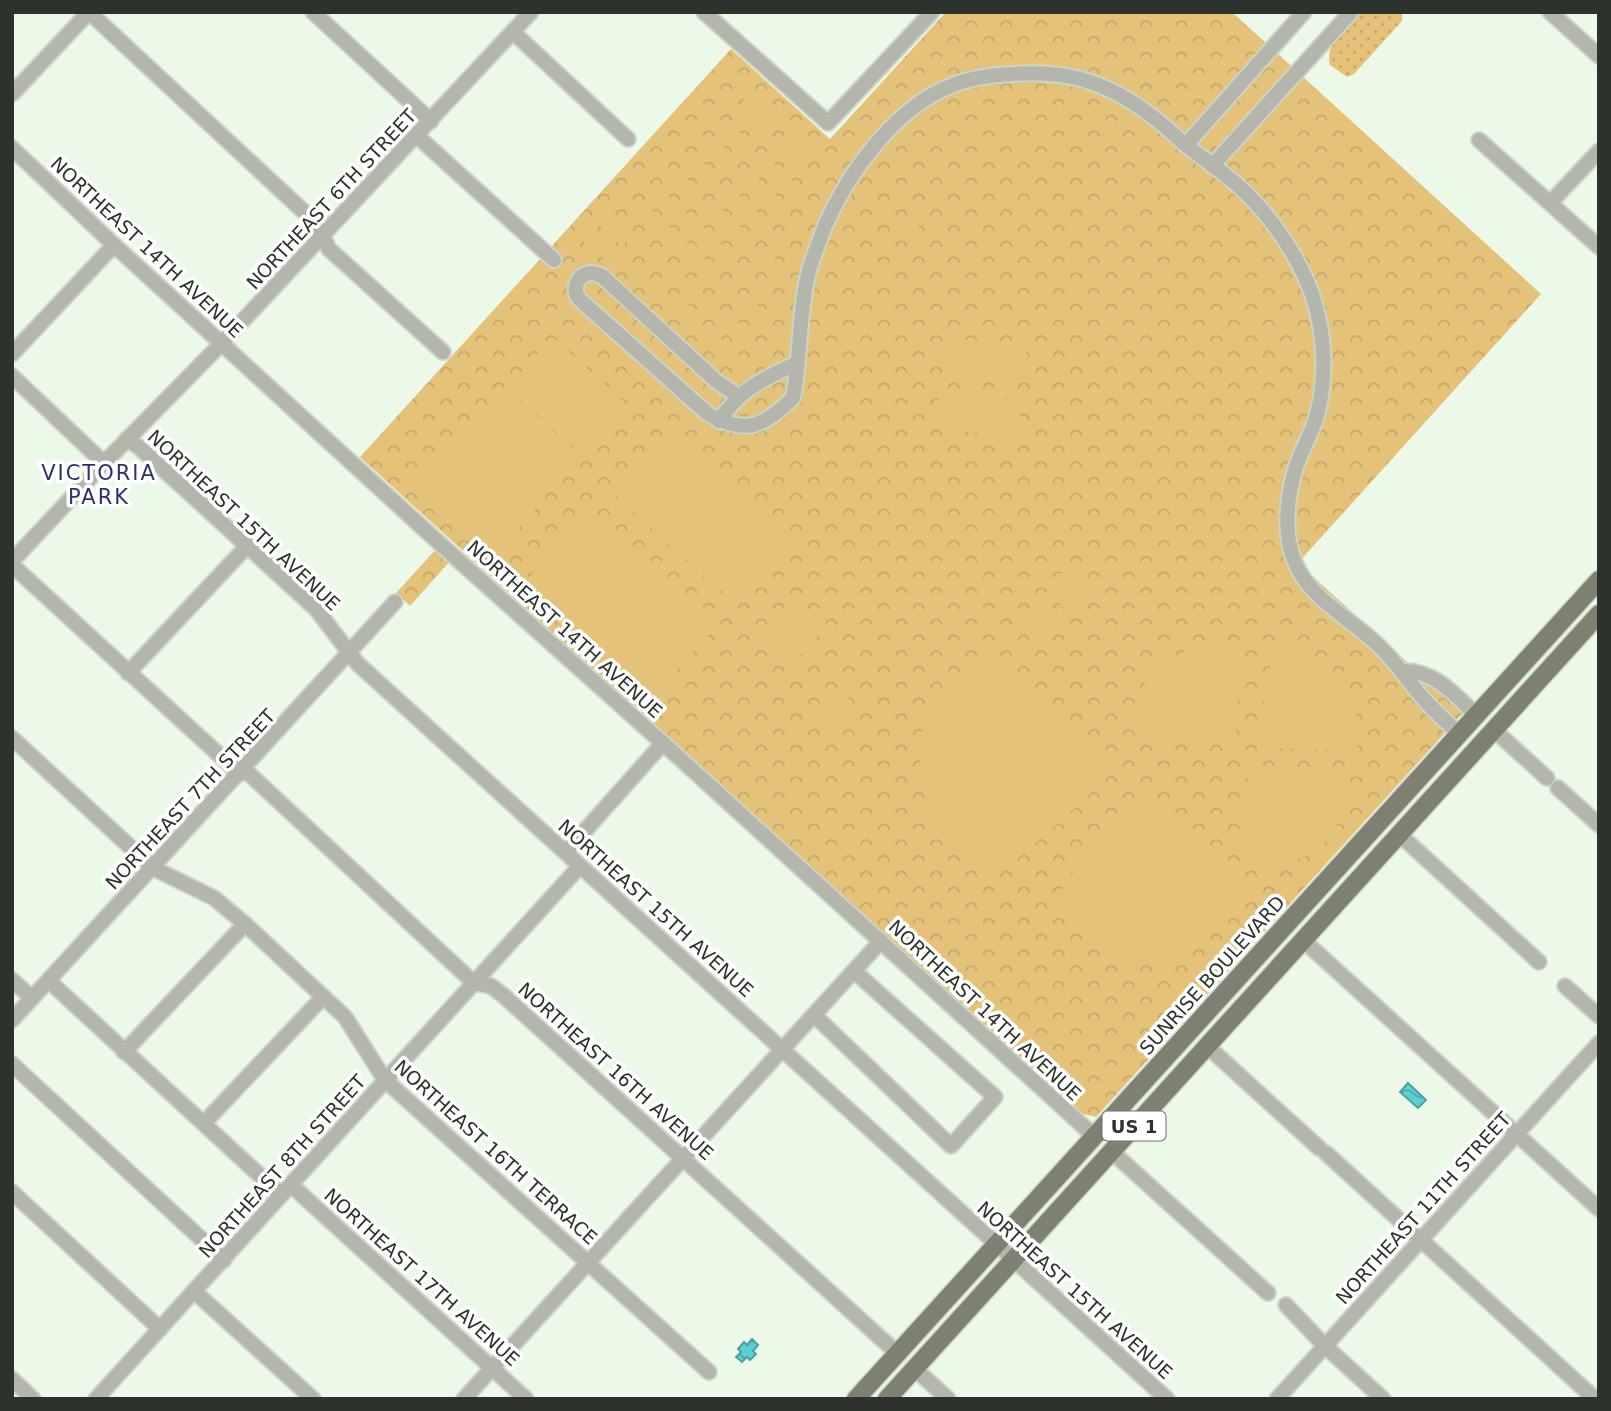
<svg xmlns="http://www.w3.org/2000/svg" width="1611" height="1411" font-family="'DejaVu Sans',sans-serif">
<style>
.grass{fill:url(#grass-dots)}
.park{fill:url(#park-crowns)}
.pitch{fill:#e5c279}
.water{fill:url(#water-waves);stroke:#4ca1a0;stroke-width:2}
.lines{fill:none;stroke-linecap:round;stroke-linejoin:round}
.minor-casing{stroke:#cad5c7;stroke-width:18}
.major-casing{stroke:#cad5c7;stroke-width:21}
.minor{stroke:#b4b5ad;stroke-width:14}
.major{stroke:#7e8071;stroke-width:18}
.labels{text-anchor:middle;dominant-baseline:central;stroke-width:7;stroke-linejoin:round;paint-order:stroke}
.shield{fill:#fff;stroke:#6c706b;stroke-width:2}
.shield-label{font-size:18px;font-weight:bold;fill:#2d322c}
.street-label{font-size:19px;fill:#2d322c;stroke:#fff}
.neighbourhood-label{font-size:21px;letter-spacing:2px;fill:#2f2f69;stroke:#fff}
</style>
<defs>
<pattern id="grass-dots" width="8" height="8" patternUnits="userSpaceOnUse" patternTransform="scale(1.75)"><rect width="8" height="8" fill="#e5c279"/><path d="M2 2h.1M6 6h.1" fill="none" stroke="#c5a769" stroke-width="1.8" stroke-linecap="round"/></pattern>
<pattern id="park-crowns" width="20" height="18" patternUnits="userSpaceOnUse" patternTransform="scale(1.75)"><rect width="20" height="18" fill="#e5c279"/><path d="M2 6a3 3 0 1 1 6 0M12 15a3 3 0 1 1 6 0" fill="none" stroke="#c5a769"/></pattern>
<pattern id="water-waves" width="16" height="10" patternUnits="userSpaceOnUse" patternTransform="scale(1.75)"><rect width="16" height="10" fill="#5ad0d1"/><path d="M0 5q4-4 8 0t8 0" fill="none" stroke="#4ba9aa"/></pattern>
</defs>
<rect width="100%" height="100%" fill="#ecf9e9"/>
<!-- grass -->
<path class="grass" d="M1360 12H1402V21L1354 74 1347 77 1330 65C1324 43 1347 27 1360 12Z"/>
<!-- park -->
<g class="park">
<polygon points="946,12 1232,12 1541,294 1298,563 1463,713 1096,1117 1079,1113 360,457 731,49 830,139"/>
<polygon points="438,547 452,559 410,606 396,593"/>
</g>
<!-- pitch -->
<g class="pitch">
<polygon points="747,97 773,121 762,133 736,109"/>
<polygon points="726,120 753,144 741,156 715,132"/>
<polygon points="787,134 814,158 803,170 776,146"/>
<polygon points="711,136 738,160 726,172 700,148"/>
<polygon points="694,154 720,178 709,191 682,167"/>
<polygon points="767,157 793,181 782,193 756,169"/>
<polygon points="679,171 705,195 694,208 668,184"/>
<polygon points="752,173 778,197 767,209 741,185"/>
<polygon points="662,190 688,214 677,226 651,203"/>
<polygon points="734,191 761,215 749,228 723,204"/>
<polygon points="647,206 673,230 662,243 636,219"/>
<polygon points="720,208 746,232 735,245 708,221"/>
<polygon points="607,210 634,234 622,246 596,222"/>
<polygon points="895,223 919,225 917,235 909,235 917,236 917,243 893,240 894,230 909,231 894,229"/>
<polygon points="592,226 619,250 608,263 581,239"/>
<polygon points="702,227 729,251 717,263 691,239"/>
<polygon points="687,243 714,267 703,280 676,256"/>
<polygon points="763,248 789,272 778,285 751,261"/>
<polygon points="675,292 701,316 690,328 664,304"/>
<polygon points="746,295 772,319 761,332 734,308"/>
<polygon points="729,314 756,338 744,350 718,326"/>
<polygon points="713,331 740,355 729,368 702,344"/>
<polygon points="553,337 629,406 587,451 512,382"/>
<path d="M952 338 1021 346 1027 354 1025 375 1016 383 947 375C938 365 939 345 952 338Z"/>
<polygon points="506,388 581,456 540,502 465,433"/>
<path d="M946 392 1016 400 1021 408 1019 429 1010 437 941 429C932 419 933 399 946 392Z"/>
<polygon points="665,433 786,542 733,601 612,492"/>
<polygon points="460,438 537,507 496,553 419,484"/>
<polygon points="587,512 716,627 655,695 526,580"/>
<path d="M1064 572C1079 572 1090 576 1094 591L1072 614 1046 593 1054 577Z"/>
<polygon points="793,598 826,627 811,644 778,615"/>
<path d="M1042 599 1065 622 1043 647C1017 639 1017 608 1042 599Z"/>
<polygon points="774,619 807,648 792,664 760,635"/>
<path d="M1213 641 1243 646 1235 740 1228 746 1129 729C1140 671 1160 659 1213 641Z"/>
<path d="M1275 643C1334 656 1361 689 1358 750L1264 748 1257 740Z"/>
<path d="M992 662 1017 677 1112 755 1113 770 1080 804 997 877 935 833 929 824C925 792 910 735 932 709 946 693 975 675 992 662Z"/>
<polygon points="847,696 861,714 851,722 837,703"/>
<polygon points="831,708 846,726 837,734 822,715"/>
<path d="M1256 766 1297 770 1351 783C1340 844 1306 867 1246 870L1244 824 1249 771Z"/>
<path d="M1149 797 1245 896C1232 910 1207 943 1193 952 1186 957 1176 960 1168 962 1118 974 1085 934 1051 905L1098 836 1134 798Z"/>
</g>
<!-- water -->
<g class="water">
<polygon points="1408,1083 1426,1100 1418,1108 1400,1092"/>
<polygon points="752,1339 758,1345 753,1351 756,1354 750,1360 747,1357 742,1362 736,1357 741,1352 738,1349 744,1342 747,1345"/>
</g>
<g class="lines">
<!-- minor casing -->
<g class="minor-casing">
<g id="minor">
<polyline points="89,12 316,223 329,249 443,352"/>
<polyline points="313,12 431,121"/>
<polyline points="704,12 828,123 932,12"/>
<polyline points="1550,12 1599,56"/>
<polyline points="513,32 628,139"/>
<polyline points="12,94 89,12"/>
<polyline points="417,136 554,260"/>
<polyline points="1479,140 1599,247"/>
<polyline points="1186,145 1304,12"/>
<polyline points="12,148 114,245 447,550 675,754 1094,1136"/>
<polyline points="1212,166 1351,12"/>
<polyline points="1550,203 1599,151"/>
<polyline points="12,354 114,245"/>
<polyline points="12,376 104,463"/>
<path d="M738 396 716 381 602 276C598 275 595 273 591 273 577 274 572 289 579 299L708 414C747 436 763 426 793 398 800 360 799 321 806 284 809 265 818 244 825 226 848 173 896 106 953 85 971 78 993 75 1012 74 1041 72 1071 74 1098 85 1130 97 1156 118 1181 141 1195 153 1210 163 1224 174 1260 202 1287 238 1306 279 1324 319 1328 368 1318 411 1314 430 1302 448 1296 467 1287 495 1283 532 1294 560 1308 598 1350 618 1378 645 1393 659 1404 675 1417 691 1429 707 1445 720 1459 734"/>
<path d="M719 421C742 387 762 380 797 363"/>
<polyline points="127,439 140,448 316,609 358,664 1167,1399"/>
<polyline points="12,561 104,463 222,343 531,12"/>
<polyline points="12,565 240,774"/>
<path d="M1404 671C1436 671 1455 695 1476 715"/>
<polyline points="128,673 248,545"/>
<polyline points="1494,730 1547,778"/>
<polyline points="12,738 153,868 214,898 245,924 345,1017 385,1080 709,1372"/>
<polyline points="244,769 474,983 491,986 504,996 897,1353"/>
<polyline points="1558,788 1599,825"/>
<polyline points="1399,834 1539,962"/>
<polyline points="566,852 663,743"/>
<polyline points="1303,940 1599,1209"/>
<polyline points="12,980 32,998"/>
<polyline points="49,981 281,1195"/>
<polyline points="1565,986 1599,1016"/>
<polyline points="814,1015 951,1146 995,1097 854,971"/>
<polyline points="12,1020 395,602"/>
<polyline points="1207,1046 1319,1148"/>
<polyline points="124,1052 245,924"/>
<polyline points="12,1064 224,1260"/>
<polyline points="204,1123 323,997"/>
<polyline points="1111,1151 1268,1293"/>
<polyline points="1326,1153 1595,1399"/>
<polyline points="291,1185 526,1399"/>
<polyline points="12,1192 160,1329"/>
<polyline points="195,1292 313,1399"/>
<polyline points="1286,1305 1325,1346 1383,1399"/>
<polyline points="914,1368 948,1399"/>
<polyline points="12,1379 33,1399"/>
<polyline points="96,1399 580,866"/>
<polyline points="464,1399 881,941"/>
<polyline points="1277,1399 1599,1043"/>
</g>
</g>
<!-- major casing -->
<g class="major-casing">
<g id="major">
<polyline points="856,1399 1599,580"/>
<polyline points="887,1399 1599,614"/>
</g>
</g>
<!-- minor -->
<use href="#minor" class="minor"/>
<!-- major -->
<use href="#major" class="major"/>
</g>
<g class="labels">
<!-- shield labels -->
<rect class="shield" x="1102.5" y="1111.5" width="63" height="29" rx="5"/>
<g class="shield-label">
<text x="1134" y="1126">US 1</text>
</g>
<!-- street labels -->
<g class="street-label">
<text transform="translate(331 199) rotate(-47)">NORTHEAST 6TH STREET</text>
<text transform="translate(147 247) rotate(43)">NORTHEAST 14TH AVENUE</text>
<text transform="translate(244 520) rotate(43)">NORTHEAST 15TH AVENUE</text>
<text transform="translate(565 629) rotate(42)">NORTHEAST 14TH AVENUE</text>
<text transform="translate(190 799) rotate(-47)">NORTHEAST 7TH STREET</text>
<text transform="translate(656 908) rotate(42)">NORTHEAST 15TH AVENUE</text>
<text transform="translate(1212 975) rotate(-48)">SUNRISE BOULEVARD</text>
<text transform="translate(985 1010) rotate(43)">NORTHEAST 14TH AVENUE</text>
<text transform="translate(616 1071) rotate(42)">NORTHEAST 16TH AVENUE</text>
<text transform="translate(496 1152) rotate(42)">NORTHEAST 16TH TERRACE</text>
<text transform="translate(282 1166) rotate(-48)">NORTHEAST 8TH STREET</text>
<text transform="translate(1423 1208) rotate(-48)">NORTHEAST 11TH STREET</text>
<text transform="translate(422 1277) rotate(42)">NORTHEAST 17TH AVENUE</text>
<text transform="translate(1075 1290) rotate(42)">NORTHEAST 15TH AVENUE</text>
</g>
<!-- neighbourhood labels -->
<g class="neighbourhood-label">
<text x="99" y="473">VICTORIA<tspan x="99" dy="24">PARK</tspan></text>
</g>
</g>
<!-- border -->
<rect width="1611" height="1411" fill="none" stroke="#2d322c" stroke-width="28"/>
</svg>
